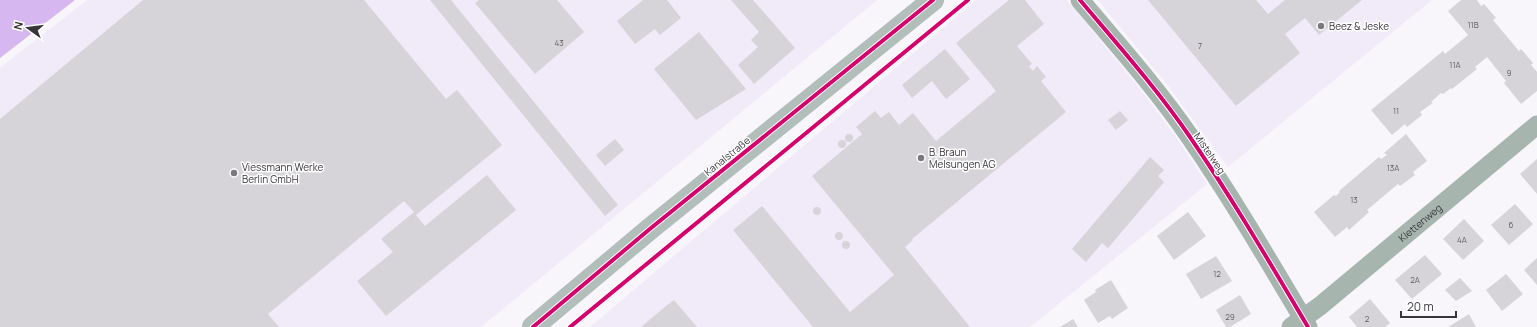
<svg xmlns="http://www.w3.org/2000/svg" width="1537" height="327" font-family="Manrope,sans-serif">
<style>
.built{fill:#f1eaf8}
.water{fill:#d6b7f0}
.building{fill:#d6d4d9}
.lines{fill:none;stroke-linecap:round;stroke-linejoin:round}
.street{stroke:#a7b5af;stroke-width:19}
.secondary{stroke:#b1beb9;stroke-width:22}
.cycleway-casing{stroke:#fff;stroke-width:6}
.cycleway{stroke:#d6006c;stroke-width:4}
.poi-dot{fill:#7b787e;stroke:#fff;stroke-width:1.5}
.labels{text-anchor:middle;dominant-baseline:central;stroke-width:3;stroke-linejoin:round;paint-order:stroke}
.number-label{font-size:8px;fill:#5f5c62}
.poi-label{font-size:10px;fill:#37343a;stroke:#fff;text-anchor:start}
.street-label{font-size:10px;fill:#37343a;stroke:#fff}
</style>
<rect width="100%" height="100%" fill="#f8f5fb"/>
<!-- built -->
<g class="built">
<polygon points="87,0 877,0 481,327 0,327 0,68"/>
<polygon points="976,0 1067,0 1140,89 1176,137 1207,184 1030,327 590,327"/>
<polygon points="1098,0 1432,0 1228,167 1169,87"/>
</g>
<!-- water -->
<polygon class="water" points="0,0 75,0 0,58"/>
<!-- building -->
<g class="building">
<polygon points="143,0 364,0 446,99 457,90 502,145 416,215 425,226 487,175 516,210 386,316 357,281 393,252 381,239 414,212 404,201 268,314 279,327 0,327 0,119"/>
<polygon points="430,0 451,0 618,205 605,216"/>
<polygon points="479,0 557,0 584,32 535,74 475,3"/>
<polygon points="643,0 667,0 681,18 660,35 655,29 635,44 617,21"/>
<polygon points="731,0 753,0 795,48 754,84 738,65 758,47 751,40 759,32"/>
<polygon points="1009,0 1025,0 1044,24 1017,46 1032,64 1029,66 1033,71 1037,66 1046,77 1041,81 1066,112 912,239 913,240 905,247 970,327 813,327 733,230 762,206 850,312 894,275 812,176 862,134 856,127 875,111 881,118 889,112 899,125 913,113 936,141 996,91 956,43"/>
<polygon points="1148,0 1256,0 1268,14 1285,0 1362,0 1319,35 1305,18 1285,34 1300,53 1236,106"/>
<polygon points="1461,0 1477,0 1481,6 1484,4 1496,18 1493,20 1519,51 1521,49 1533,63 1531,65 1537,72 1537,91 1521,104 1504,83 1506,81 1487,57 1475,67 1477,69 1452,89 1451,88 1443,94 1441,93 1431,102 1433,103 1420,112 1422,115 1407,127 1405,124 1392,135 1371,110 1443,51 1445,54 1468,35 1448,11"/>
<polygon points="699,32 746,89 696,120 654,69"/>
<polygon points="945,49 970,79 946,99 932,81 912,98 902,85"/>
<polygon points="1120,111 1128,120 1116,130 1108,120"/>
<polygon points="1406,134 1427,161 1413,172 1415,175 1400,186 1398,184 1367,210 1369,212 1349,230 1347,227 1335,237 1314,212 1334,195 1336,196 1340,192 1339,191 1379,157 1381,159 1387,155 1384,153"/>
<circle cx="849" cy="138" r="4"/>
<polygon points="615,139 624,150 605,166 596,155"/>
<circle cx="842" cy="144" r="4"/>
<polygon points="1150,157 1164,170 1158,176 1164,182 1108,248 1102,243 1086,262 1072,249"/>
<polygon points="1537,159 1537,194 1520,174"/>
<polygon points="1515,204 1533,224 1509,245 1491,225"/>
<circle cx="817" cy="211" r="4"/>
<polygon points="1188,212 1206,236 1174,260 1157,236"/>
<polygon points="1464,219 1484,241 1463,260 1443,239"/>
<circle cx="839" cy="236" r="4"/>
<circle cx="846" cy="245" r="4"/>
<polygon points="1425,255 1442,274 1412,299 1395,280"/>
<polygon points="1216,256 1232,281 1201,299 1186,274"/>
<polygon points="1537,258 1537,285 1524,270"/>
<polygon points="1506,274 1523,294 1502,311 1486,290"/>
<polygon points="1460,278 1472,291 1456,301 1445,290"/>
<polygon points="1111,280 1128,308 1112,319 1110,316 1098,323 1084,300 1096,292 1095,290"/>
<polygon points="1240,295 1251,314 1230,327 1226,327 1216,310"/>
<polygon points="1370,299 1390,323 1385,327 1357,327 1349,317"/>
<polygon points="674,300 697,327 641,327 666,306"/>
<polygon points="1469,314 1476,327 1448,327"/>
<polygon points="1073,319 1078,327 1060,327"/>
</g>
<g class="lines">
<!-- street -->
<g class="street">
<path d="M1080 0C1118 45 1157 89 1190 137 1232 198 1270 263 1308 327"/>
<path id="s1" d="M1291 327 1320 306 1537 125"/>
</g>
<!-- secondary -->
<polyline class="secondary" points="533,327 651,228 933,0"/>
<!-- cycleway casing -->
<g class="cycleway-casing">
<g id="cycleway">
<path d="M1080 0C1118 45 1157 89 1190 137 1232 198 1270 263 1308 327"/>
<polyline points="533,327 651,228 933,0"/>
<polyline points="570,327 968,0"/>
</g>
</g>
<!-- cycleway -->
<use href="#cycleway" class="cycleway"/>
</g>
<!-- markers -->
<g class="poi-dot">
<circle cx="1321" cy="26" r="4"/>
<circle cx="921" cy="158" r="4"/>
<circle cx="234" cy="173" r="4"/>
</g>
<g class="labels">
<!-- number labels -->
<g class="number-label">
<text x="1473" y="24">11B</text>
<text x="559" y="42">43</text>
<text x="1200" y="45">7</text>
<text x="1455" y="64">11A</text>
<text x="1509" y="72">9</text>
<text x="1396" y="110">11</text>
<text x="1393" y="167">13A</text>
<text x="1354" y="199">13</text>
<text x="1511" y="224">6</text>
<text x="1462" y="239">4A</text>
<text x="1217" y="273">12</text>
<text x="1415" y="279">2A</text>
<text x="1230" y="316">29</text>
<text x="1367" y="318">2</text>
</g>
<!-- poi labels -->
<g class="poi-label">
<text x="1329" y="26">Beez &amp; Jeske</text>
<text x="929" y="152">B. Braun<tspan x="929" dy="12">Melsungen AG</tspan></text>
<text x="242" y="167">Viessmann Werke<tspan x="242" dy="12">Berlin GmbH</tspan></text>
</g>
<!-- street labels -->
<g class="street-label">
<text transform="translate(1210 153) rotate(56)">Mistelweg</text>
<text transform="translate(727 156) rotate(-39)">Kanalstraße</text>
<text stroke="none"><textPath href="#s1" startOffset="166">Klettenweg</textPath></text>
</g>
</g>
<!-- north arrow -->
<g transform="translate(28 28) rotate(284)" stroke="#ffffff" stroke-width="3" paint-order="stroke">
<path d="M0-3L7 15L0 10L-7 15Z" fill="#37343a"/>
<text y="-6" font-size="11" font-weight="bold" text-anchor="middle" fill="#37343a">N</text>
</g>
<!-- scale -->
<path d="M1401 311v6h55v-6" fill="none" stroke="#37343a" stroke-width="2"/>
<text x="1407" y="311" font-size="12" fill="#37343a" stroke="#ffffff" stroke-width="3" paint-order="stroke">20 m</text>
</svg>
